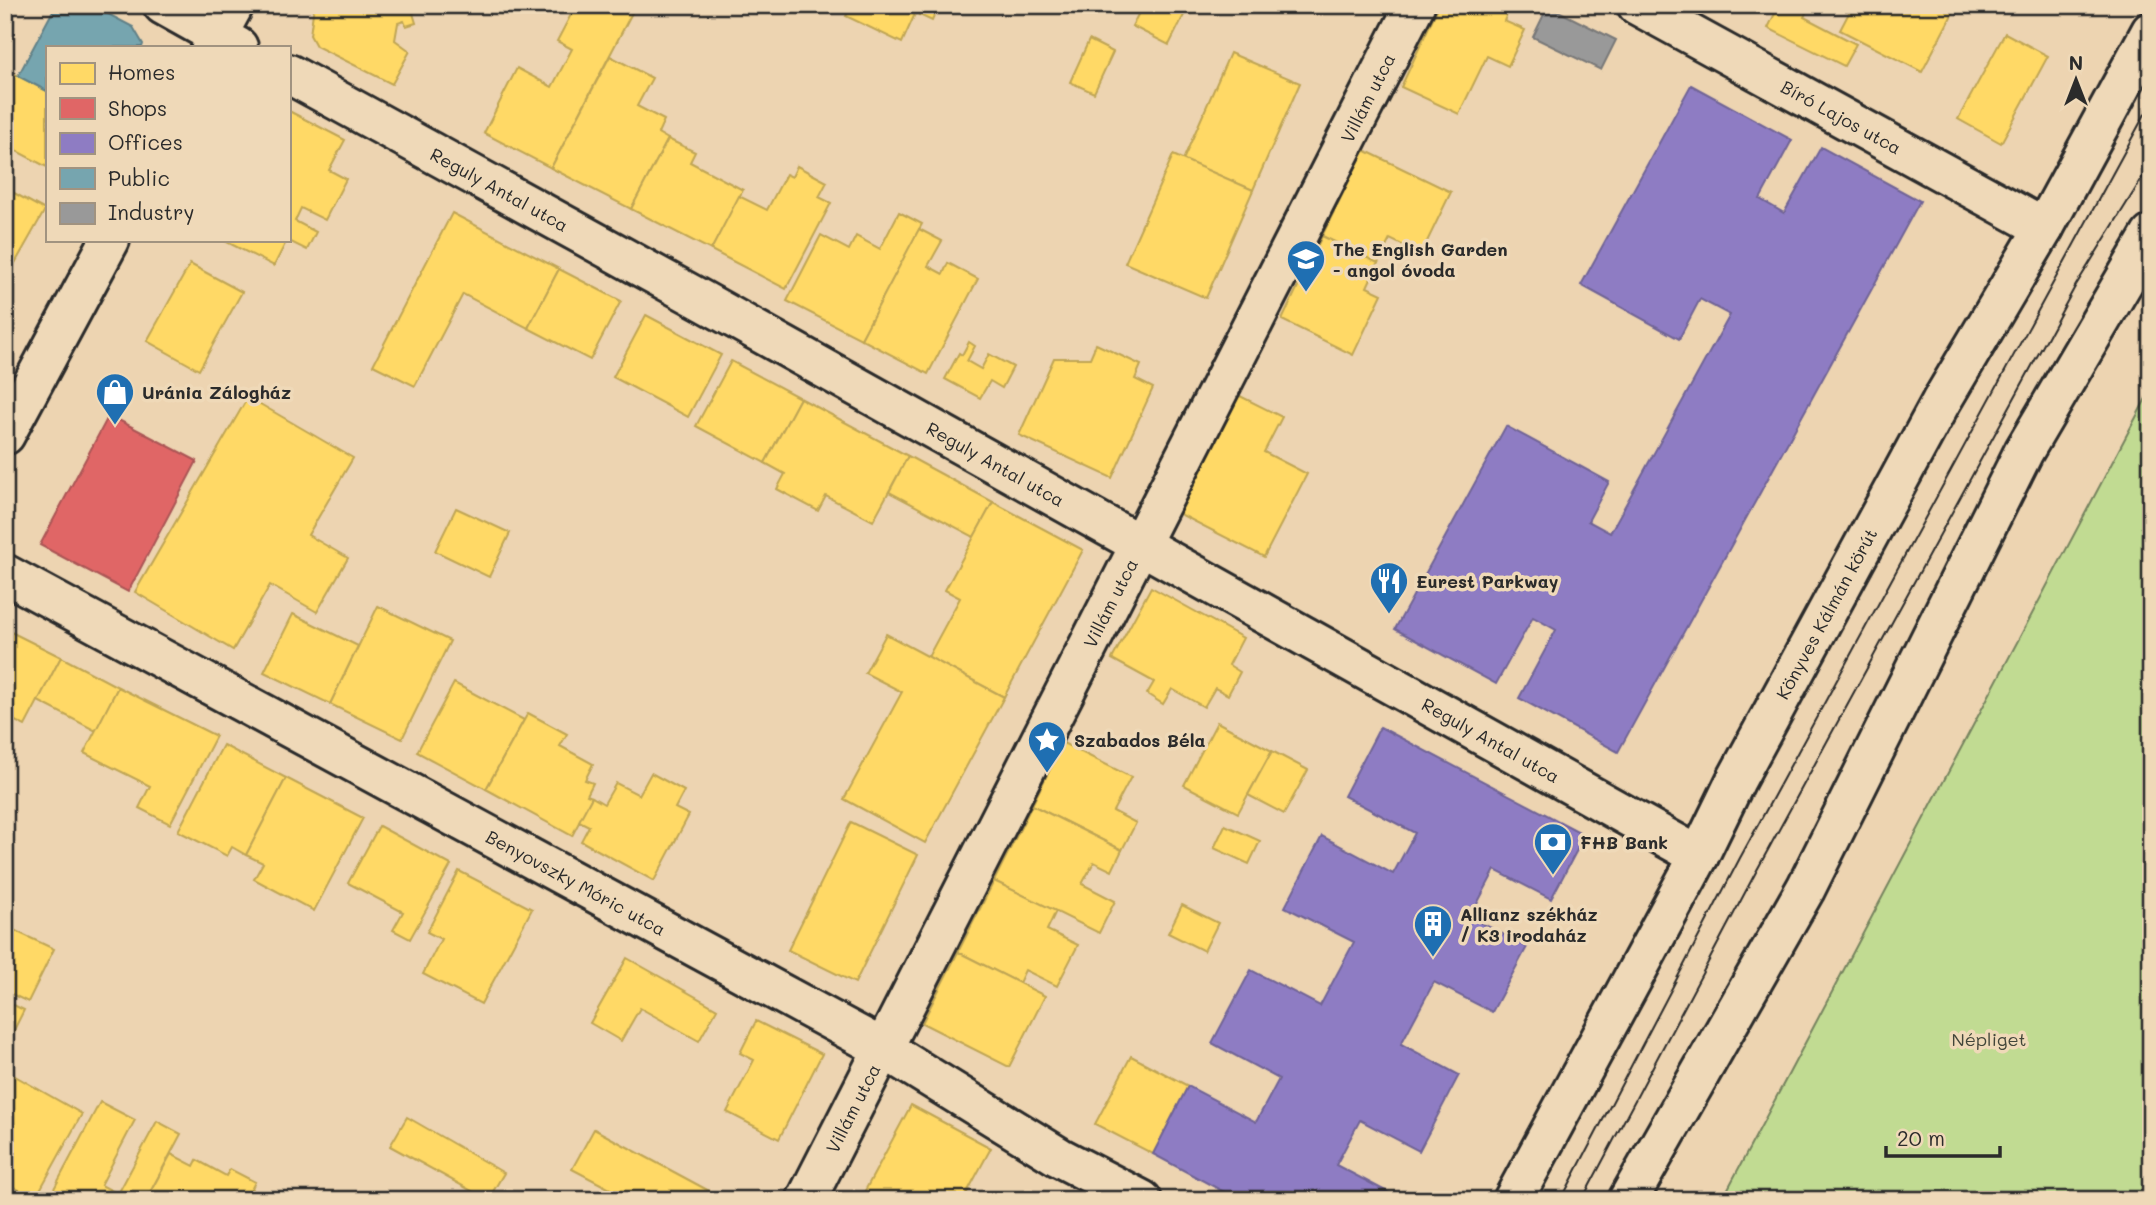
<svg xmlns="http://www.w3.org/2000/svg" width="2156" height="1205" font-family="Mali,sans-serif">
<style>
.green{fill:#c1db92;stroke:#76835e;stroke-width:2}
.homes{fill:#ffd966;stroke:#bfa554;stroke-width:2}
.shops{fill:#e06666;stroke:#aa5454;stroke-width:2}
.offices{fill:#8e7cc3;stroke:#706495;stroke-width:2}
.public{fill:#76a5af;stroke:#608087;stroke-width:2}
.industry{fill:#999;stroke:#787878;stroke-width:2}
.lines{fill:none;stroke-linecap:round;stroke-linejoin:round}
.minor-casing{stroke:#2b2b2b;stroke-width:44}
.primary-casing{stroke:#2b2b2b;stroke-width:44}
.minor{stroke:#efd9b8;stroke-width:38}
.primary{stroke:#efd9b8;stroke-width:38}
.tram{stroke:#2b2b2b;stroke-width:2}
.labels{text-anchor:middle;dominant-baseline:central;stroke-width:7;stroke-linejoin:round;paint-order:stroke}
.street-label{font-size:18px;fill:#2b2b2b;stroke:#efd9b8}
.poi-label{font-size:18px;font-weight:bold;fill:#2b2b2b;stroke:#efd9b8;text-anchor:start}
.park-label{font-size:18px;fill:#42453a;stroke:#efd9b8}
</style>
<rect width="100%" height="100%" fill="#edd4b1"/>
<filter id="ink" filterUnits="userSpaceOnUse"><feTurbulence type="fractalNoise" baseFrequency=".0143" numOctaves="2"/><feDisplacementMap in="SourceGraphic" scale="14" xChannelSelector="R" yChannelSelector="G"/><feConvolveMatrix kernelMatrix="1 2 1 2 8 2 1 2 1" color-interpolation-filters="sRGB"/></filter>
<g filter="url(#ink)">
<!-- green -->
<polygon class="green" points="2151,389 2151,1200 1722,1200"/>
<!-- homes -->
<g class="homes">
<polygon points="314,5 428,5 413,13 416,23 406,26 404,21 398,23 395,40 410,51 392,84 316,46 310,35"/>
<polygon points="576,5 589,7 590,5 636,5 551,168 484,133 517,68 552,87 572,49 557,41"/>
<polygon points="852,5 898,5 915,14 902,43 846,16"/>
<polygon points="898,5 939,5 932,21"/>
<polygon points="1143,5 1189,5 1169,45 1132,26"/>
<polygon points="1439,5 1511,5 1504,21 1525,30 1508,66 1487,56 1459,114 1401,87"/>
<polygon points="1779,5 1810,5 1804,17 1856,44 1844,66 1768,28"/>
<polygon points="1853,5 1957,5 1922,72 1840,30"/>
<polygon points="2005,33 2048,56 2001,143 1958,119"/>
<polygon points="1089,40 1113,52 1094,93 1070,82"/>
<polygon points="1230,53 1300,83 1253,190 1183,160"/>
<polygon points="610,56 652,78 637,106 664,120 658,133 668,139 631,209 551,168"/>
<polygon points="5,69 47,91 47,167 5,145"/>
<polygon points="289,111 345,140 329,170 346,179 325,220 301,208 295,221 316,232 307,250 287,240 274,266 223,240 289,240"/>
<polygon points="668,139 695,152 690,162 743,190 711,250 631,209"/>
<polygon points="1364,150 1451,192 1421,254 1390,239 1378,263 1322,236"/>
<polygon points="1173,155 1253,190 1206,298 1125,263"/>
<polygon points="797,166 827,182 819,197 831,203 786,289 711,250 739,196 767,210 786,174 792,177"/>
<polygon points="5,188 45,210 5,281"/>
<polygon points="899,212 922,224 861,339 787,301 821,235 849,250 856,236 880,249"/>
<polygon points="452,213 559,269 528,328 463,294 415,386 373,365"/>
<polygon points="919,229 942,241 928,266 943,274 948,263 978,279 928,374 861,339"/>
<polygon points="1322,236 1378,263 1367,287 1382,294 1353,355 1282,320"/>
<polygon points="190,264 242,292 199,370 147,341"/>
<polygon points="559,269 621,301 590,360 528,328"/>
<polygon points="646,315 721,355 688,417 613,377"/>
<polygon points="969,342 975,346 967,361 981,369 989,354 1013,367 1002,388 990,381 980,398 945,379 959,353 962,355"/>
<polygon points="1096,344 1141,365 1135,379 1153,388 1112,478 1019,435 1054,358 1090,358"/>
<polygon points="731,361 800,398 765,463 696,426"/>
<polygon points="1238,395 1282,417 1264,452 1307,474 1264,557 1178,513"/>
<polygon points="248,397 353,458 308,535 348,558 317,612 270,585 233,650 135,592"/>
<polygon points="800,398 908,456 873,521 826,496 818,511 777,489 785,474 765,463"/>
<polygon points="908,456 993,502 974,537 889,492"/>
<polygon points="993,502 1083,550 1004,697 928,657 960,598 945,590"/>
<polygon points="456,508 510,533 489,577 435,551"/>
<polygon points="1151,587 1243,638 1229,665 1240,672 1228,695 1215,688 1204,707 1172,689 1163,704 1147,694 1154,682 1112,659"/>
<polygon points="378,606 450,641 402,739 330,704"/>
<polygon points="293,614 358,646 330,704 264,672"/>
<polygon points="5,629 61,657 25,726 5,716"/>
<polygon points="886,634 1004,697 925,843 844,799 902,692 865,673"/>
<polygon points="61,657 118,687 96,731 38,701"/>
<polygon points="454,683 524,720 486,789 417,752"/>
<polygon points="118,687 216,736 170,824 139,808 150,786 84,753"/>
<polygon points="528,713 567,734 560,746 593,764 585,780 593,783 587,795 592,797 572,836 486,789"/>
<polygon points="1217,722 1272,751 1238,813 1184,785"/>
<polygon points="1063,743 1131,777 1113,811 1136,823 1122,850 1032,805"/>
<polygon points="223,745 286,778 246,855 232,847 227,856 178,831"/>
<polygon points="1272,751 1308,770 1284,814 1248,795"/>
<polygon points="651,773 684,791 675,808 689,815 654,881 581,841 589,826 579,821 592,797 604,804 616,783 639,795"/>
<polygon points="286,778 363,818 314,911 254,879 263,863 246,855"/>
<polygon points="1032,805 1122,850 1112,871 1094,862 1082,884 1115,901 1099,933 994,881"/>
<polygon points="851,822 918,855 855,983 788,950"/>
<polygon points="1225,825 1260,841 1249,864 1214,848"/>
<polygon points="379,826 451,865 410,939 393,930 403,912 348,883"/>
<polygon points="459,871 532,909 481,1004 423,974 441,939 427,932"/>
<polygon points="994,881 1056,911 1047,930 1078,945 1057,986 1025,970 1019,983 958,952"/>
<polygon points="1182,905 1218,923 1204,951 1168,933"/>
<polygon points="5,926 54,949 28,1002 5,991"/>
<polygon points="958,952 1045,996 1009,1067 922,1023"/>
<polygon points="627,958 717,1009 699,1041 640,1008 621,1041 590,1023"/>
<polygon points="5,1001 24,1010 11,1036 5,1033"/>
<polygon points="756,1021 822,1054 779,1139 727,1112 754,1060 740,1053"/>
<polygon points="1131,1056 1188,1086 1153,1154 1095,1124"/>
<polygon points="8,1072 82,1114 35,1199 5,1182 5,1077"/>
<polygon points="100,1102 135,1120 101,1185 118,1194 157,1121 181,1134 146,1200 48,1200"/>
<polygon points="911,1105 991,1148 963,1200 860,1200"/>
<polygon points="407,1117 504,1173 488,1200 390,1146"/>
<polygon points="594,1129 726,1200 631,1200 572,1169"/>
<polygon points="171,1154 194,1166 197,1160 226,1176 230,1169 255,1182 246,1200 146,1200"/>
</g>
<!-- shops -->
<polygon class="shops" points="109,415 197,461 128,592 40,545"/>
<!-- offices -->
<g class="offices">
<polygon points="1691,85 1792,140 1760,199 1784,213 1821,147 1920,201 1618,752 1519,698 1556,630 1533,617 1496,684 1395,629 1506,426 1609,482 1588,521 1610,533 1730,315 1700,299 1679,339 1581,285"/>
<polygon points="1380,727 1585,835 1551,899 1495,870 1470,917 1527,947 1492,1012 1434,982 1401,1044 1459,1075 1419,1151 1360,1120 1336,1165 1395,1196 1393,1200 1239,1200 1153,1154 1188,1086 1256,1122 1279,1079 1212,1043 1251,970 1320,1006 1354,942 1285,907 1322,836 1393,874 1415,833 1344,796"/>
</g>
<!-- public -->
<polygon class="public" points="56,5 91,5 133,27 143,44 142,47 47,47 47,91 18,76"/>
<!-- industry -->
<polygon class="industry" points="1548,6 1616,40 1601,70 1533,37"/>
<g class="lines">
<!-- minor casing -->
<g class="minor-casing">
<g id="minor">
<polyline points="163,5 238,47"/>
<path id="s1" d="M1637 5 2044 228"/>
<polyline points="211,47 234,5"/>
<path id="s2" d="M289 74 705 302 1699 856"/>
<polyline points="5,435 110,240"/>
<path id="s3" d="M5 574 884 1049 1059 1157 1142 1200"/>
<path id="s4" d="M806 1200 1415 5"/>
</g>
</g>
<!-- primary casing -->
<g class="primary-casing">
<g id="primary">
<path id="s5" d="M1513 1200 1699 856 1736 780 1941 402 2044 228 2151 31"/>
<polyline points="1628,1200 1806,888 2024,451 2151,235"/>
</g>
</g>
<!-- minor -->
<use href="#minor" class="minor"/>
<!-- primary -->
<use href="#primary" class="primary"/>
<!-- tram -->
<g class="tram">
<polyline points="1561,1200 1740,858 2151,103"/>
<polyline points="1582,1200 1757,870 2076,285 2151,164"/>
</g>
</g>
</g>
<!-- icons -->
<defs>
<g id="school-pin" transform="scale(2.0125)"><path d="M0 17L-7.5 6A9.5 9.5 0 1 1 7.5 6Z" fill="#1f6fb2" stroke="#efd9b8"/><path d="M0-5L7-2L0 1L-7-2ZM-4 1L0 2.5L4 1V4Q0 6-4 4Z" fill="#fff"/></g>
<g id="shop-pin" transform="scale(2.0125)"><path d="M0 17L-7.5 6A9.5 9.5 0 1 1 7.5 6Z" fill="#1f6fb2" stroke="#efd9b8"/><path d="M-5-2.5h2.3a2.7 3.5 0 0 1 5.4 0H5L5.5 6h-11ZM-1.5-2.5h3a1.5 2.3 0 0 0-3 0Z" fill="#fff"/></g>
<g id="restaurant-pin" transform="scale(2.0125)"><path d="M0 17L-7.5 6A9.5 9.5 0 1 1 7.5 6Z" fill="#1f6fb2" stroke="#efd9b8"/><path d="M-5-6h1v4h1v-4h1v4h1v-4h1v5L-1.5 .5V6h-2V.5L-5-1ZM5-6V6H3V1.5H1.5Q1.5-4 5-6Z" fill="#fff"/></g>
<g id="sight-pin" transform="scale(2.0125)"><path d="M0 17L-7.5 6A9.5 9.5 0 1 1 7.5 6Z" fill="#1f6fb2" stroke="#efd9b8"/><path d="M0-6L1.8-2.2L6-1.7L2.9 1.2L3.7 5.4L0 3.3L-3.7 5.4L-2.9 1.2L-6-1.7L-1.8-2.2Z" fill="#fff"/></g>
<g id="bank-pin" transform="scale(2.0125)"><path d="M0 17L-7.5 6A9.5 9.5 0 1 1 7.5 6Z" fill="#1f6fb2" stroke="#efd9b8"/><path d="M-6-4H6V4H-6ZM0-2.3a2.3 2.3 0 1 0 0 4.6a2.3 2.3 0 1 0 0-4.6Z" fill="#fff"/></g>
<g id="building-pin" transform="scale(2.0125)"><path d="M0 17L-7.5 6A9.5 9.5 0 1 1 7.5 6Z" fill="#1f6fb2" stroke="#efd9b8"/><path d="M-4-6H4V6H1V3H-1V6H-4ZM-2.5-4.3h1.7v1.8h-1.7ZM.8-4.3h1.7v1.8H.8ZM-2.5-1h1.7V.8h-1.7ZM.8-1h1.7V.8H.8Z" fill="#fff"/></g>
</defs>
<g fill-rule="evenodd">
<use href="#school-pin" x="1306" y="259"/>
<use href="#shop-pin" x="115" y="392"/>
<use href="#restaurant-pin" x="1389" y="581"/>
<use href="#sight-pin" x="1047" y="740"/>
<use href="#bank-pin" x="1553" y="842"/>
<use href="#building-pin" x="1433" y="924"/>
</g>
<g class="labels">
<!-- street labels -->
<g class="street-label">
<text stroke="none"><textPath href="#s4" startOffset="1237">Villám utca</textPath></text>
<text stroke="none"><textPath href="#s1" startOffset="233">Bíró Lajos utca</textPath></text>
<text stroke="none"><textPath href="#s2" startOffset="240">Reguly Antal utca</textPath></text>
<text stroke="none"><textPath href="#s2" startOffset="807">Reguly Antal utca</textPath></text>
<text stroke="none"><textPath href="#s4" startOffset="670">Villám utca</textPath></text>
<text stroke="none"><textPath href="#s5" startOffset="665">Könyves Kálmán körút</textPath></text>
<text stroke="none"><textPath href="#s2" startOffset="1374">Reguly Antal utca</textPath></text>
<text stroke="none"><textPath href="#s3" startOffset="649">Benyovszky Móric utca</textPath></text>
<text stroke="none"><textPath href="#s4" startOffset="103">Villám utca</textPath></text>
</g>
<!-- poi labels -->
<g class="poi-label">
<text x="1333" y="249">The English Garden<tspan x="1333" dy="21">- angol óvoda</tspan></text>
<text x="142" y="392">Uránia Zálogház</text>
<text x="1416" y="581">Eurest Parkway</text>
<text x="1074" y="740">Szabados Béla</text>
<text x="1580" y="842">FHB Bank</text>
<text x="1460" y="914">Allianz székház<tspan x="1460" dy="21">/ K3 irodaház</tspan></text>
</g>
<!-- park labels -->
<g class="park-label">
<text x="1989" y="1039">Népliget</text>
</g>
</g>
<!-- margin -->
<rect width="2156" height="1205" fill="none" stroke="#efd9b8" stroke-width="28"/>
<rect x="14" y="14" width="2128" height="1177" fill="none" stroke="#2b2b2b" stroke-width="2.5" filter="url(#ink)"/>
<!-- legend -->
<rect x="46" y="46" width="245" height="196" fill="#efd9b8" stroke="#a19380" stroke-width="2"/>
<rect x="60" y="63" width="35" height="21" fill="#ffd966" stroke="#a19380" stroke-width="2"/>
<text x="108" y="80" font-size="21" fill="#2b2b2b">Homes</text>
<rect x="60" y="98" width="35" height="21" fill="#e06666" stroke="#a19380" stroke-width="2"/>
<text x="108" y="116" font-size="21" fill="#2b2b2b">Shops</text>
<rect x="60" y="133" width="35" height="21" fill="#8e7cc3" stroke="#a19380" stroke-width="2"/>
<text x="108" y="150" font-size="21" fill="#2b2b2b">Offices</text>
<rect x="60" y="168" width="35" height="21" fill="#76a5af" stroke="#a19380" stroke-width="2"/>
<text x="108" y="186" font-size="21" fill="#2b2b2b">Public</text>
<rect x="60" y="203" width="35" height="21" fill="#999999" stroke="#a19380" stroke-width="2"/>
<text x="108" y="220" font-size="21" fill="#2b2b2b">Industry</text>
<!-- north arrow -->
<g transform="translate(2076 80)" stroke="#efd9b8" stroke-width="5" paint-order="stroke">
<path d="M0-5L12 26L0 18L-12 26Z" fill="#2b2b2b"/>
<text y="-10" font-size="19" font-weight="bold" text-anchor="middle" fill="#2b2b2b">N</text>
</g>
<!-- scale -->
<path d="M1886 1146v10h114v-10" fill="none" stroke="#2b2b2b" stroke-width="3.5"/>
<text x="1897" y="1146" font-size="21" fill="#2b2b2b" stroke="#efd9b8" stroke-width="5" paint-order="stroke">20 m</text>
</svg>
